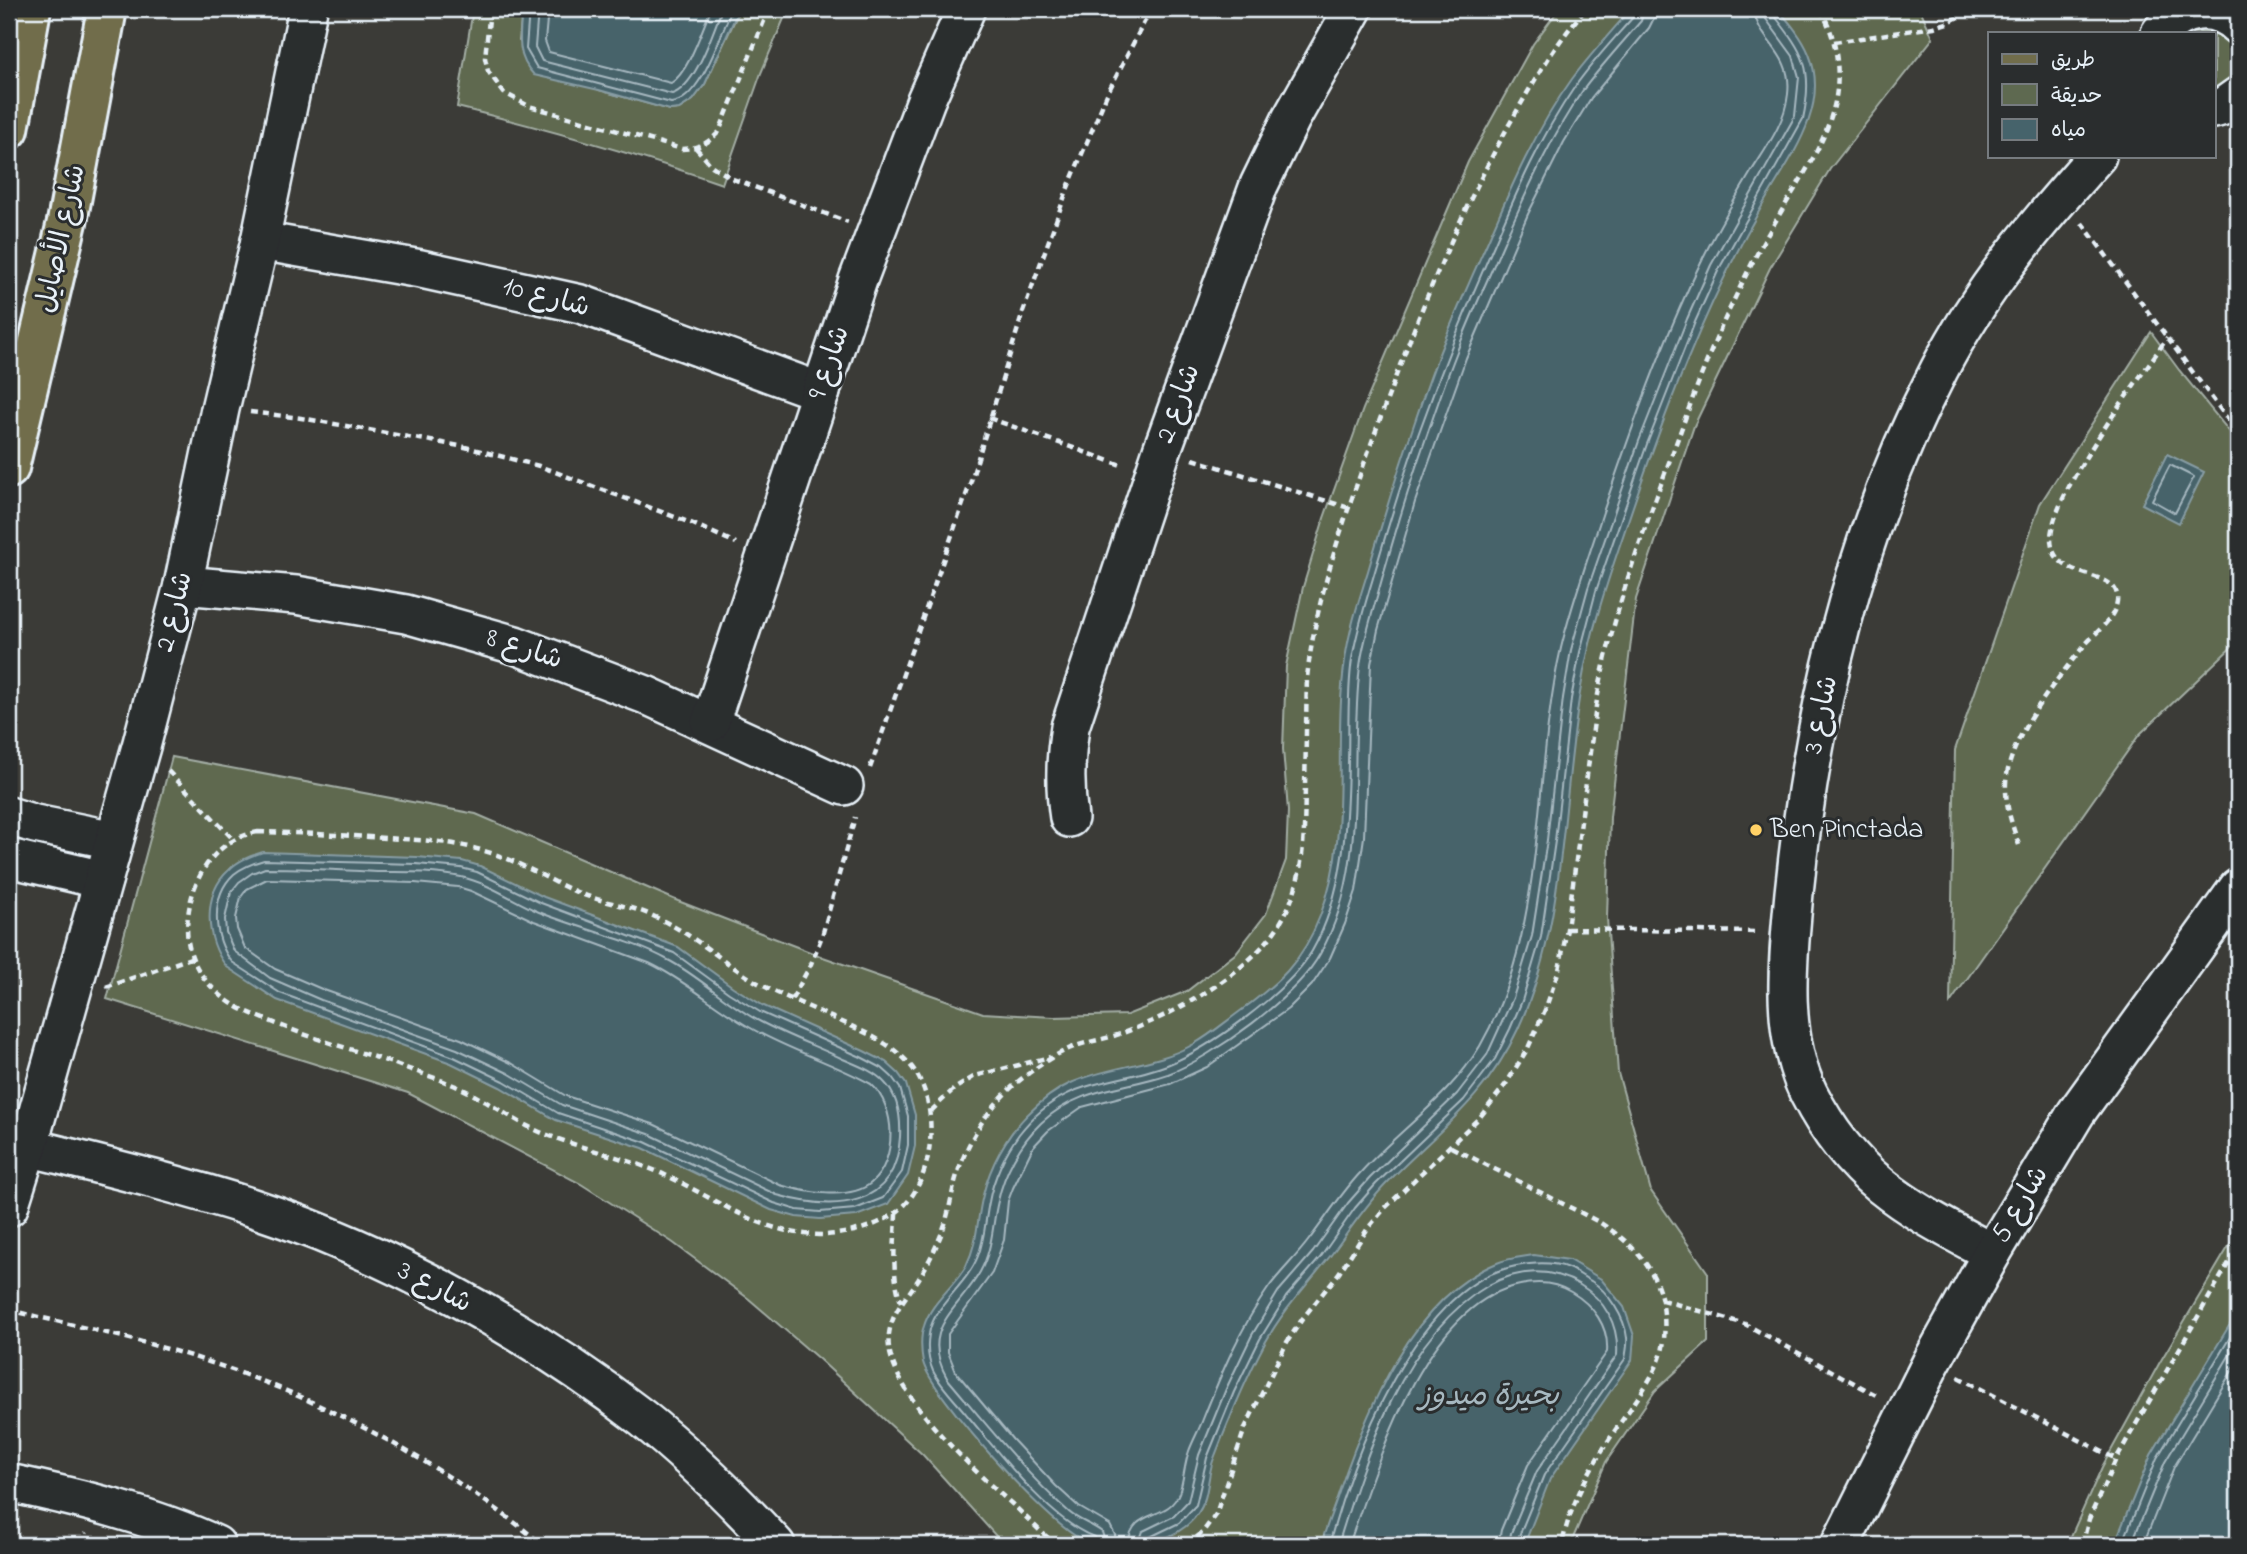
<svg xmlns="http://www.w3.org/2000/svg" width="2247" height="1554" font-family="'Indie Flower','Playpen Sans Arabic',sans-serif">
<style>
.green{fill:#5e6950;stroke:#a3ada4;stroke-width:2}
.water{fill:#46636b;stroke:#879ca3;stroke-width:2}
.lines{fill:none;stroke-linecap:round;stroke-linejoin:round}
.shore{stroke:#a7b8c0;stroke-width:2}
.minor-casing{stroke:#e8f1f8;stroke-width:42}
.major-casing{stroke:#e8f1f8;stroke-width:44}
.path{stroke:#e8f1f8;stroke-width:4.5;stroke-dasharray:7 5;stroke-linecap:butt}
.minor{stroke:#2a2d2e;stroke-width:37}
.major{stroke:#716d4b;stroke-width:38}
.poi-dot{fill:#ffd166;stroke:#2a2d2e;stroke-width:2.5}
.labels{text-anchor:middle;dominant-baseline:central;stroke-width:6;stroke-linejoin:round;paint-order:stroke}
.street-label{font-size:28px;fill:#e8f1f8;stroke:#2a2d2e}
.poi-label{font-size:28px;fill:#e8f1f8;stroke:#2a2d2e;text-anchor:start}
.water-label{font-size:30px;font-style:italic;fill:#a7b8c0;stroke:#2a2d2e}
</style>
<rect width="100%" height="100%" fill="#3b3b37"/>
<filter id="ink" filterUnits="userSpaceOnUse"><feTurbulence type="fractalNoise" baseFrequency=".0143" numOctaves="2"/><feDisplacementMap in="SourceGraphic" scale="14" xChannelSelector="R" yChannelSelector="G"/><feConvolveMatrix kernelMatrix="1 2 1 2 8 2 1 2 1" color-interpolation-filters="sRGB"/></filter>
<g filter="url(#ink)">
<!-- green -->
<g class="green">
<path d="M473 9H522L519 41 599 90 670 110 679 109 693 100 705 84 740 9H788L761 73 722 184C635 154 547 129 457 107Z"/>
<polygon points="1559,9 1920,9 1933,38 1830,169 1770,268 1694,426 1636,599 1610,817 1607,918 1618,1073 1651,1191 1708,1273 1708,1342 1655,1391 1606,1462 1570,1545 1001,1545 996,1536 923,1455 820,1360 749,1299 672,1242 581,1184 408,1093 107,999 172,757 476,814 678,901 823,957 983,1013 1054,1017 1127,1015 1187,991 1235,954 1266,914 1286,860 1288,811 1283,749 1286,666 1303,587 1324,518 1363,409 1468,162 1533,44"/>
<path d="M2206 25C2213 28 2221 31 2227 35 2240 45 2242 69 2232 82 2228 87 2219 91 2214 95V33H2180Z"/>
<polygon points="2151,332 2179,370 2238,442 2238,641 2139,735 1950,1003 1955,750 2040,504"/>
<polygon points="2238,1231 2238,1545 2067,1545 2102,1467 2160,1362"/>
</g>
<!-- water -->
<g class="water">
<path d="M522 9H739L705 84 693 100 679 109 670 110 599 90 534 75C515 56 520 33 522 9Z"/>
<path d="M1631 9H1778C1790 23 1802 37 1809 54 1831 109 1788 160 1762 206 1704 307 1663 417 1626 527 1608 580 1590 632 1581 687 1561 801 1567 922 1518 1029 1487 1097 1438 1131 1388 1182 1366 1204 1350 1230 1331 1255 1308 1284 1283 1310 1265 1343 1245 1380 1228 1422 1213 1461 1207 1478 1209 1498 1198 1513 1192 1523 1180 1531 1170 1536 1145 1549 1106 1550 1081 1539 1048 1524 931 1395 923 1362 921 1352 920 1336 924 1326 931 1302 954 1287 966 1266 979 1239 976 1222 983 1195 990 1166 1006 1136 1027 1115 1039 1103 1055 1090 1071 1083 1111 1065 1155 1066 1194 1044 1210 1035 1224 1023 1239 1012 1278 983 1302 963 1320 916 1352 834 1332 745 1345 660 1349 630 1359 600 1368 571 1380 530 1392 489 1406 448 1418 413 1429 378 1443 344 1457 310 1472 276 1487 243 1511 187 1536 129 1572 79 1590 55 1611 32 1631 9Z"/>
<polygon points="2167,454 2204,472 2179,523 2142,504"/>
<path d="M263 852 417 857 462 861 480 866 544 897 678 947 733 987 764 1006 864 1051 886 1062 898 1073 906 1084 915 1115V1146L908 1175 888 1204 856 1216 820 1219 796 1217 771 1210 643 1148 556 1120 500 1087 451 1063 277 1000 227 967C205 941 202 894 229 870 238 860 251 856 263 852Z"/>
<path d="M1534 1255 1569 1260 1601 1279 1624 1307 1634 1336 1632 1360 1550 1479 1524 1545H1321C1326 1526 1334 1508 1340 1489 1368 1408 1412 1298 1497 1263 1508 1258 1522 1257 1534 1255Z"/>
<polygon points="2238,1311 2238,1545 2114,1545 2151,1455"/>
</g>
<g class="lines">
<!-- shore -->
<g class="shore">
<path d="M529 9 526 49 537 68 671 103C701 101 721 33 732 9"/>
<path d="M538 9 535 47 542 61 672 94C696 87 713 31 722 9"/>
<path d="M548 9 545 41 549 52 671 83C689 72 702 29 711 9"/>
<polygon points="2170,465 2194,477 2175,513 2152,500"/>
<path d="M264 860 416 864 461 868 477 872 541 903 674 953 729 993 760 1012 861 1057 882 1068 892 1077 900 1088 908 1116V1145L902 1172 883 1198 855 1209 820 1212 797 1210 774 1203 645 1142 558 1113 504 1081 454 1057 280 993 232 962C213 938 210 896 234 874 243 867 253 863 264 860Z"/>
<path d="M265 868C302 868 340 870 377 872 404 872 434 871 461 877 489 883 513 901 539 912 580 929 630 939 668 960 701 977 727 1005 761 1022 788 1036 815 1046 843 1059 857 1065 874 1071 884 1082 898 1096 901 1118 900 1137 896 1210 833 1211 777 1195L649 1134 562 1105 508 1073 457 1049 321 1000 270 978 234 951 226 932 225 919 231 892 239 882 252 873Z"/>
<path d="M267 879 415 883 458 887 471 891 534 921 649 963C685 980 714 1007 749 1027 788 1050 831 1062 871 1084 896 1106 898 1160 871 1183 850 1201 804 1192 780 1185L653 1124 566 1096 513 1064 461 1039 324 990 275 969 245 948 237 929 236 918 241 897 247 889Z"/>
<path d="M1097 1545 1094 1537C1049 1520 998 1452 967 1415 956 1401 941 1387 933 1371 928 1360 927 1346 929 1334 933 1306 967 1285 978 1256 985 1238 985 1221 989 1202 993 1179 1005 1153 1019 1134 1063 1077 1108 1087 1167 1065 1210 1048 1289 991 1312 951 1344 895 1347 825 1348 761 1349 727 1347 693 1352 659 1357 631 1365 604 1373 578 1387 530 1401 482 1418 435 1441 371 1466 308 1494 245 1517 191 1541 136 1574 88 1592 62 1614 39 1634 16L1635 9"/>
<path d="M1106 1545 1102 1532C1092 1524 1079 1521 1069 1512 1024 1472 986 1424 947 1378 919 1328 958 1311 980 1272 993 1249 992 1225 998 1201 1004 1173 1020 1143 1041 1123 1079 1087 1122 1090 1168 1074 1213 1057 1297 996 1320 954 1370 866 1348 763 1360 666 1364 637 1374 608 1382 579 1394 537 1406 496 1420 455 1432 421 1443 387 1456 354 1470 317 1488 279 1504 242 1527 191 1551 136 1583 90 1601 66 1621 44 1641 21L1644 9"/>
<polyline points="1116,1545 1115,1535 1110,1525 1079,1507 1056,1486 1013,1440 956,1372 948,1352 948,1334 992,1273 1004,1240 1008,1201 1013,1188 1033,1147 1048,1131 1082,1107 1170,1084 1207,1067 1288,1009 1312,985 1330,958 1345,924 1356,891 1364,837 1371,664 1378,630 1415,502 1466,358 1528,214 1564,142 1591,98 1649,28 1654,18 1655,9"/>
<path d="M1128 1545C1131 1507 1168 1522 1179 1493 1184 1480 1184 1465 1189 1451 1193 1440 1199 1430 1203 1419 1221 1374 1240 1328 1269 1287 1281 1271 1296 1257 1308 1241 1326 1218 1341 1193 1361 1172 1400 1129 1450 1097 1480 1046 1549 926 1531 778 1561 648 1572 602 1588 559 1602 515 1631 430 1661 344 1700 264 1715 232 1733 202 1751 172 1766 148 1785 123 1788 94 1793 51 1757 42 1754 9"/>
<polyline points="1138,1545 1143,1531 1174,1516 1188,1501 1199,1455 1226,1389 1252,1335 1278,1292 1313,1252 1348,1203 1370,1178 1457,1094 1487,1055 1513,998 1532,936 1547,840 1563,698 1571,650 1588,588 1639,441 1687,319 1711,265 1795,116 1799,77 1793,56 1766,19 1764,9"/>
<path d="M1147 1545 1150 1537 1179 1523 1196 1505 1207 1458 1234 1392 1260 1339 1286 1297 1320 1258 1355 1208 1376 1184 1464 1100 1495 1059 1510 1029 1522 1001 1541 937 1555 841 1571 699 1580 652 1596 591 1647 444 1695 322 1719 269 1803 119C1814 69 1804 53 1774 15L1773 9"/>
<path d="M1329 1545C1352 1458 1415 1285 1516 1266 1532 1263 1552 1261 1568 1268 1576 1271 1583 1277 1591 1281 1608 1291 1625 1318 1627 1338 1628 1344 1626 1352 1625 1359L1544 1475 1519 1536 1518 1545"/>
<path d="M1338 1545C1365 1456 1404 1334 1489 1285 1519 1269 1551 1267 1580 1285 1605 1300 1619 1325 1617 1355L1537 1471 1511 1533 1509 1545"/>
<path d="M1349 1545C1376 1466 1425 1303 1520 1285 1538 1281 1555 1282 1571 1292 1593 1305 1609 1326 1607 1352L1528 1465 1501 1530 1498 1545"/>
<polyline points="2122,1545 2157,1458 2238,1324"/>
<polyline points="2131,1545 2165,1462 2238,1341"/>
<polyline points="2143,1545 2174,1467 2238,1361"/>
</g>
<!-- minor casing -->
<g class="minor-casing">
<g id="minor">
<path d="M2160 33C2180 8 2214 2 2238 26"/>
<polyline points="2214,109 2224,106 2238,96"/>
<polyline points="260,241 421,269 581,304 821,392"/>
<polyline points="183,585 296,595 406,614 515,645 646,695 844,786"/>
<polyline points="710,723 858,280 926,100 966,9"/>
<polyline points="9,816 35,824 114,840"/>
<path d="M1069 818C1064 786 1065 758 1070 727L1162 450 1259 185 1291 119 1353 9"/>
<polyline points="9,858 103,880"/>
<path d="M28 1147C104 1166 179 1184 253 1208 390 1253 528 1330 642 1418 690 1456 735 1501 776 1545"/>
<polyline points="9,1207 28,1147 142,743 183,585 220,409 260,241 308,9"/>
<path d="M1992 1253C1909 1208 1854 1182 1809 1094 1779 1033 1788 959 1794 893 1812 713 1855 531 1939 370 1980 290 2038 222 2097 156"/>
<path d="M9 1483C79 1498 151 1515 216 1545"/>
<polyline points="1840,1545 1931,1363 1992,1253 2076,1113 2238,888"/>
</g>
</g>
<!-- major casing -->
<g class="major-casing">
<g id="major">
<polyline points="9,129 31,9"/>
<polyline points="9,468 67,222 107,9"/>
</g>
</g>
<!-- path -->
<g class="path">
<path d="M490 9 485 58 488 71 504 93 529 106 682 149C699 148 707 144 719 132L769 9"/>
<polyline points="1834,42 1934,27 1947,23 1972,9"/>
<polyline points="696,148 712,166 733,179 848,222"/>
<polyline points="2082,223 2238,433"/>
<polyline points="250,412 301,418 465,447 539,466 691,523 736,543"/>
<polyline points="989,418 1124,466"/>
<polyline points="1193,459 1349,508"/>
<polyline points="870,768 970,484 1023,312 1067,190 1107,94 1151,9"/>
<polyline points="168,771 233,839"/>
<path d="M258 832C301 833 343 835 385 838 419 840 452 841 484 851 519 860 550 882 584 895 607 903 631 906 653 916 690 932 719 959 753 980 773 992 796 1001 818 1011 849 1026 889 1039 911 1066 942 1103 936 1186 894 1214 875 1227 848 1234 825 1235 762 1236 719 1200 665 1175 626 1157 585 1150 545 1134 519 1124 498 1108 474 1095 453 1083 428 1076 406 1068 363 1052 319 1041 277 1024 260 1017 242 1011 228 1001 199 980 183 952 188 916 193 875 216 839 258 832Z"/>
<path d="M2019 845C2012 825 2005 805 2006 783 2009 737 2055 682 2083 647 2093 635 2112 621 2116 606 2128 564 2051 587 2051 538 2052 492 2139 380 2167 338"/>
<polyline points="1567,929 1758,932"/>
<polyline points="106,987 191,958"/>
<polyline points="792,999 811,964 822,936 855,817"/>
<polyline points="931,1111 954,1089 975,1076 1050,1057"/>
<path d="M1451 1147 1599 1222C1634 1244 1660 1271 1664 1314 1665 1329 1665 1347 1659 1361 1648 1386 1631 1407 1616 1429 1592 1465 1570 1503 1562 1545"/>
<path d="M896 1214C895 1243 891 1274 901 1302"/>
<polyline points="1662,1300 1745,1324 1878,1396"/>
<path d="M9 1310C76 1326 144 1340 209 1362 326 1400 448 1467 543 1545"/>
<polyline points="1958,1377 2116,1459"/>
<polyline points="82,1545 86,1533"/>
<path d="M1058 1545C1041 1534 1027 1517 1012 1504 975 1472 881 1386 889 1334 892 1312 906 1298 918 1280 929 1262 938 1244 945 1224 950 1208 952 1191 957 1175 970 1133 996 1096 1032 1071 1045 1061 1060 1052 1076 1046 1090 1041 1106 1039 1120 1034 1172 1016 1246 975 1277 928 1306 884 1304 835 1305 785 1306 749 1306 713 1307 678 1316 594 1347 512 1375 433 1413 327 1455 222 1510 123 1533 83 1555 43 1586 9"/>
<path d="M1187 1545 1202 1533 1216 1514 1245 1428 1287 1342 1303 1318 1339 1273 1368 1228 1385 1208 1480 1117 1506 1084 1528 1048 1545 1010 1559 970 1567 929 1596 706C1611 618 1640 540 1671 457 1690 406 1708 353 1732 304 1745 277 1758 250 1774 224 1796 185 1823 150 1834 106 1842 75 1837 36 1820 9"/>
<polyline points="2082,1545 2089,1519 2116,1459 2238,1247"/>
</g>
<!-- minor -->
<use href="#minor" class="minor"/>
<!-- major -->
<use href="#major" class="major"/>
</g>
</g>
<!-- markers -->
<circle class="poi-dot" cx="1756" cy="830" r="7"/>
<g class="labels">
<!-- street labels -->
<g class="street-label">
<text transform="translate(62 239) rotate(-78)">شارع الأصايل</text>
<text transform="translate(546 298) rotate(15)">شارع 10</text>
<text transform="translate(830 363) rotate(-71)">شارع 9</text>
<text transform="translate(1179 404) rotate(-70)">شارع 2</text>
<text transform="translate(175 612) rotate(-76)">شارع 2</text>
<text transform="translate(524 650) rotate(18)">شارع 8</text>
<text transform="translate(1822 715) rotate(-78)">شارع 3</text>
<text transform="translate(2021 1205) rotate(-59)">شارع 5</text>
<text transform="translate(434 1288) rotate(28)">شارع 3</text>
</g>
<!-- poi labels -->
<g class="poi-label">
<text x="1770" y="830">Ben Pinctada</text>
</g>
<!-- water labels -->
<g class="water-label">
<text x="1489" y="1397">بحيرة ميدوز</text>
</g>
</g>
<!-- margin -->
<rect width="2247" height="1554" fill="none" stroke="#2a2d2e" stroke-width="35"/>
<rect x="18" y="18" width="2212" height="1519" fill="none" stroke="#e8f1f8" stroke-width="2.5" filter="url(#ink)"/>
<!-- legend -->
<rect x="1988" y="32" width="228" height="126" fill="#2a2d2e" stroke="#767b7f" stroke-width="2"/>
<rect x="2002" y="54" width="35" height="10" fill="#716d4b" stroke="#767b7f" stroke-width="2"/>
<text x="2051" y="66" font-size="21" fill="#e8f1f8">طريق</text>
<rect x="2002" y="84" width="35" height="21" fill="#5e6950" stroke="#767b7f" stroke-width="2"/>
<text x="2051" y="102" font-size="21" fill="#e8f1f8">حديقة</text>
<rect x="2002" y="119" width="35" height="21" fill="#46636b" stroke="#767b7f" stroke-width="2"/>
<text x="2051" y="136" font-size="21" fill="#e8f1f8">مياه</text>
</svg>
